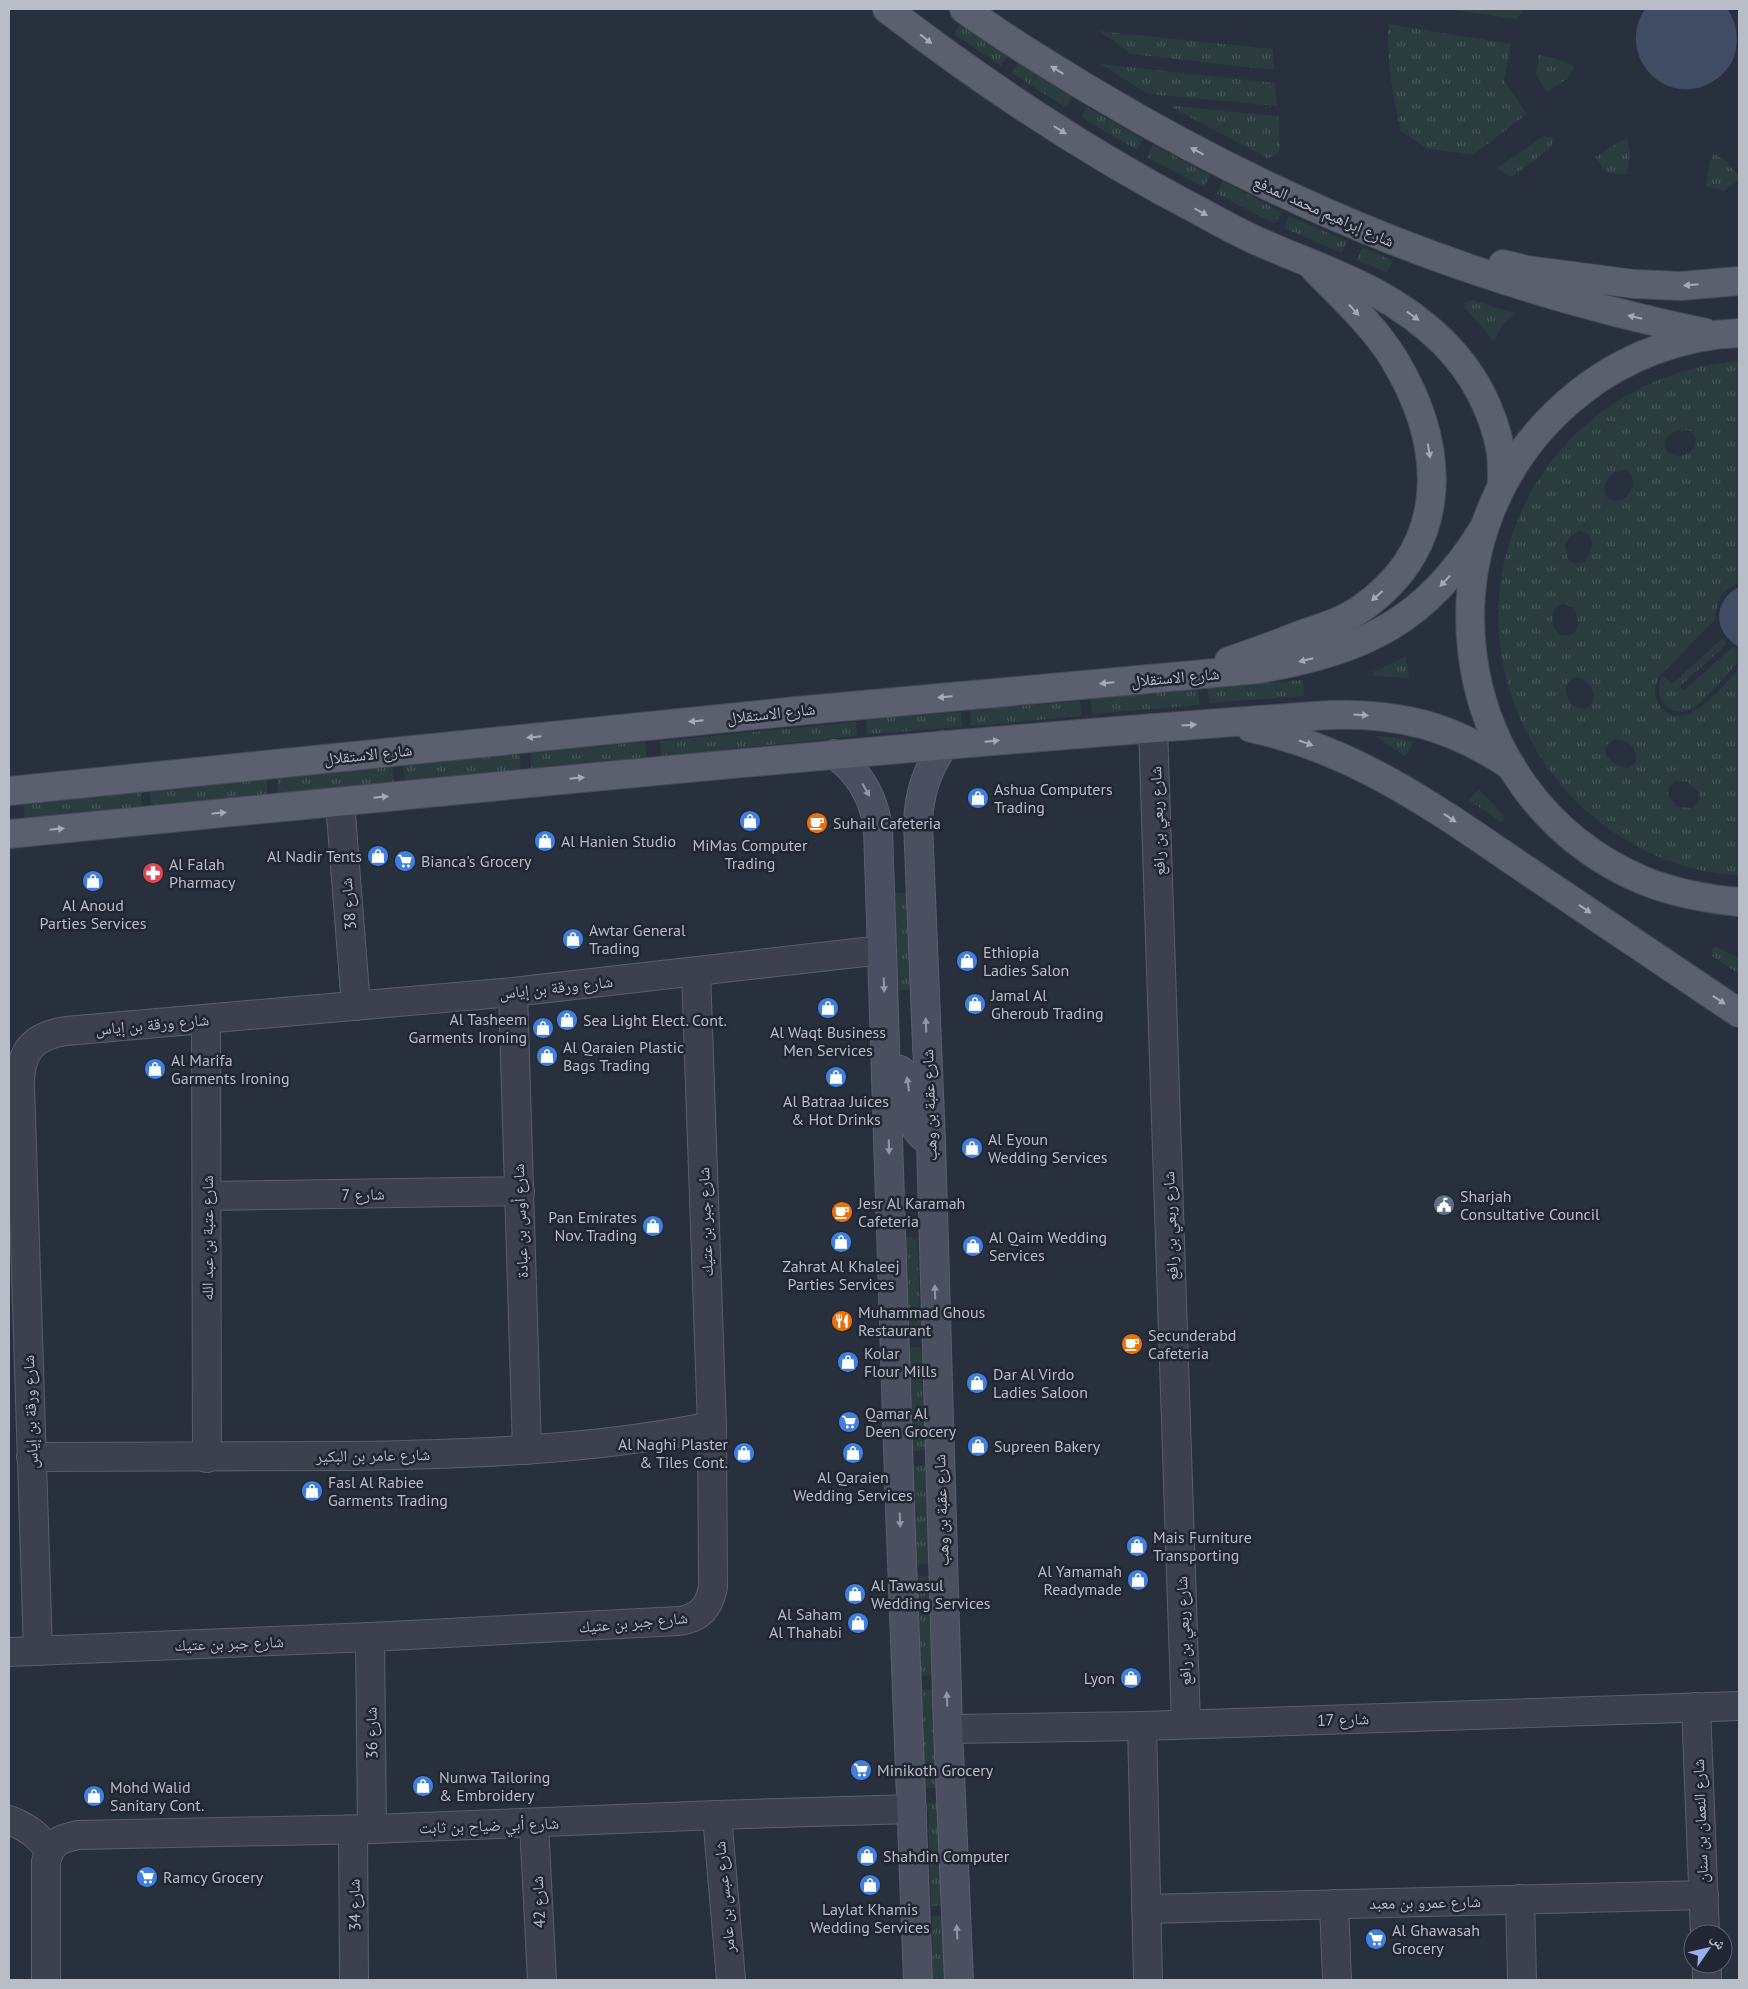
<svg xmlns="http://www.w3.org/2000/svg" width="1748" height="1989" font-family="'PT Sans','Noto Naskh Arabic',sans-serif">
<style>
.grass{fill:url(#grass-tufts);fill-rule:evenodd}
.water{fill:#404b64}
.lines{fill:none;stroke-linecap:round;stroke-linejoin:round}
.street-casing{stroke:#5a5f6b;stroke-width:30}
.secondary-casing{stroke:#5a5f6b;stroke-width:30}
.primary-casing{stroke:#454a56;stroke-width:30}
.street{stroke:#3c414d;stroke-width:28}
.secondary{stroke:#4a5060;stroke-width:28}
.primary{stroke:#5a606d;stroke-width:28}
.oneway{fill:#a5aab6}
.oneway2{fill:#9297a4}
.labels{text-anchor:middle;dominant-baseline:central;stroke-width:5;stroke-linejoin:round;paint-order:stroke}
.street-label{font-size:16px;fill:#b8bdc8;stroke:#212632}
.poi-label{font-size:16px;fill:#b8bdc8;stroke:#212632;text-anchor:start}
</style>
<defs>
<pattern id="grass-tufts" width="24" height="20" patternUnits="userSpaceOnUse" patternTransform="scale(1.25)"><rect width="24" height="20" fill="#2b3c3f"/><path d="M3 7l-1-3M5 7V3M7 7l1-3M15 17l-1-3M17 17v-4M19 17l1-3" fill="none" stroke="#485659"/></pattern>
</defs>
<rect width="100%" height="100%" fill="#282f3d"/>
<!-- grass -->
<g class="grass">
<polygon points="1448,9 1521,9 1523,12 1515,19"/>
<polygon points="960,24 1008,56 1001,66 954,34"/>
<path d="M1388 24 1511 44 1504 81 1527 114 1473 155 1426 148 1401 131C1392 96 1387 61 1388 24Z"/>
<polygon points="1099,31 1273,49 1274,70 1131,54"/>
<polygon points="1539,55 1565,61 1574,67 1568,78 1547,92 1536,74"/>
<polygon points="1019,63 1072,98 1066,108 1012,73"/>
<polygon points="1101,64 1275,83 1277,106 1148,94"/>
<polygon points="1174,106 1278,116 1280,149 1275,156 1267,158 1173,108"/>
<polygon points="1087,107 1143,139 1137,150 1081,117"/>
<polygon points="1543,137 1553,138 1551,148 1511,177 1497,168"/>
<polygon points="1627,139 1630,151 1627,175 1606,172 1595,157 1617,143"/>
<polygon points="1153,145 1210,175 1204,187 1147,157"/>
<polygon points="1714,154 1726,161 1739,177 1739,180 1724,191 1706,186 1710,161"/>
<polygon points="1223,181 1281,212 1275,224 1216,193"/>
<polygon points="1289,216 1347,241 1342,253 1284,228"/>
<polygon points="1362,247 1393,261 1387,273 1357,260"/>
<polygon points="1472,300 1514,313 1503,325 1494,341 1464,307 1465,302"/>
<path d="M1739 361V422L1738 428 1739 433V582L1729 588 1722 595 1718 602 1714 621 1659 677C1654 687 1653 697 1660 706 1683 738 1723 685 1739 669V875C1693 874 1646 855 1609 829 1575 805 1549 775 1530 739 1440 572 1552 376 1739 361ZM1685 430 1690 431 1696 438 1695 447C1687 457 1670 461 1664 446 1665 434 1674 430 1685 430ZM1621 470C1647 473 1625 515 1606 496 1601 483 1609 475 1621 470ZM1579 531C1597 532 1593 552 1584 562L1575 564 1568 559 1565 545 1570 536ZM1562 604C1576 604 1580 619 1577 630L1570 636 1561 635C1552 628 1551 620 1554 609ZM1576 677C1591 679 1602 701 1585 709 1571 708 1566 699 1566 686L1571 679ZM1616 739C1629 740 1638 749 1636 762L1629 768C1611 768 1594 747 1616 739ZM1677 781 1688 782 1699 793V802L1692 808 1678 807 1668 796 1669 786Z"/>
<path d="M1723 638 1727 644 1679 687 1685 690 1732 647 1739 649V661C1729 672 1701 706 1689 710 1679 714 1667 710 1662 701 1657 692 1659 683 1663 675L1672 684Z"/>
<polygon points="1406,656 1409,678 1373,676 1373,672"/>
<polygon points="1303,680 1304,696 1209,703 1207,688"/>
<polygon points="1198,689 1199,705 1092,714 1090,698"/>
<polygon points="1080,701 1081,716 971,726 970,710"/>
<polygon points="961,712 962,727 867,734 866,719"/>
<polygon points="856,722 857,736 661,756 660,741"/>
<polygon points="1375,736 1394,737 1413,742 1406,757"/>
<polygon points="645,742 647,757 531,768 530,753"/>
<polygon points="519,754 521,770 405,781 403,765"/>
<polygon points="393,766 394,782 279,794 277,777"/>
<polygon points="266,778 268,795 151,806 150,790"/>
<polygon points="1479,789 1504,816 1504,821 1501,822 1469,800"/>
<polygon points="141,791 142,808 25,818 23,801"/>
<polygon points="895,893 908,893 910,990 896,990"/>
<polygon points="1715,947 1718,947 1739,959 1739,974 1712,956 1712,949"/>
<polygon points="907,1237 911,1237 917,1241 921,1335 908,1336 904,1240"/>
<polygon points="908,1347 921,1347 925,1450 912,1451"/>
<polygon points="925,1465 929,1564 916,1565 912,1466"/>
<polygon points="916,1576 929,1576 933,1675 920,1676"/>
<polygon points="933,1689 936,1788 921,1788 919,1690"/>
<polygon points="942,1802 945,1905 931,1906 928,1803"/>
<polygon points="932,1916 946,1916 948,1980 933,1980"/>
</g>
<!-- water -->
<g class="water">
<path d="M1645 9H1727C1736 20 1738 35 1736 49 1734 62 1726 73 1715 80 1668 112 1614 56 1645 9Z"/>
<path d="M1739 587V647C1713 633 1712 601 1739 587Z"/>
</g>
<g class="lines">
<!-- street casing -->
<g class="street-casing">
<g id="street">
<polyline points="1153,728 1186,1724"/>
<polyline points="340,802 356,1006"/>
<polyline points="513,992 527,1450"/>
<polyline points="206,1019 207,1458"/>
<polyline points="207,1196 520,1191"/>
<path d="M31 1457C138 1457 245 1457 352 1456 473 1454 593 1450 712 1426"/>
<polyline points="370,1637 372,1829"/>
<path d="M38 1651 20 1085C20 1052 32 1036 66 1031L513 992 882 950"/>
<path d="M9 1652 370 1637 679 1621C700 1618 709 1608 713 1587L712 1426 696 972"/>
<polyline points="1696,1707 1705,1934"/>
<polyline points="1142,1726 1148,1980"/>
<polyline points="948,1729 1142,1726 1739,1706"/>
<polyline points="717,1815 731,1980"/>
<path d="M9 1820C27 1827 38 1835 49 1850"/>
<polyline points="534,1824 542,1980"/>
<polyline points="353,1830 354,1980"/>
<polyline points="1520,1899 1522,1980"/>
<polyline points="1334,1904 1337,1980"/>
<polyline points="1146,1909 1704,1895"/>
<polyline points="1707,1964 1707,1980"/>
<path d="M46 1980V1862C51 1842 59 1839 78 1835L372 1829 717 1815 912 1809"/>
</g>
</g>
<!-- secondary casing -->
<g class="secondary-casing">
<g id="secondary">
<path d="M944 745C927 770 919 793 918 823L931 1142 948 1729 959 1980"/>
<path d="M834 754C860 773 874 797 878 829L900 1509 918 1980"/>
<path d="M886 1074 895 1069 900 1070 908 1077C913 1102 903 1127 931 1142"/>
</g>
</g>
<!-- primary casing -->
<g class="primary-casing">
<g id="primary">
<path d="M887 9C987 86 1093 156 1205 214 1221 223 1238 232 1255 240 1324 271 1387 287 1443 342 1473 372 1493 410 1501 452 1502 462 1502 474 1502 484"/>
<path d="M964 9C1006 39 1050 66 1095 93 1289 209 1484 287 1706 333"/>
<polyline points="1503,264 1527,270 1634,284 1681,286 1739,281"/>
<path d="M1739 333C1682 335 1624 357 1579 393 1410 527 1443 794 1642 880 1674 893 1706 899 1739 902"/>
<path d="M1229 661C1253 653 1277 644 1300 635 1321 628 1344 621 1362 608 1452 545 1446 445 1394 359 1373 325 1342 297 1314 268"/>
<path d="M1251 728C1356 750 1438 810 1525 869 1597 917 1668 965 1739 1013"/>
<path d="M9 791 796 711 1259 669C1366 650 1425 622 1484 528"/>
<path d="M9 834C449 791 888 746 1329 715 1399 712 1453 727 1511 766"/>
</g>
</g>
<!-- street -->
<use href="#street" class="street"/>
<!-- secondary -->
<use href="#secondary" class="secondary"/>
<!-- primary -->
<use href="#primary" class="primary"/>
</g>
<!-- one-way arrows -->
<defs><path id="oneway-solid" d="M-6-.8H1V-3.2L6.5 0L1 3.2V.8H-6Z" transform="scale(1.25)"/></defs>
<g class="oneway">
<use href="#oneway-solid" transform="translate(926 39) rotate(38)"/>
<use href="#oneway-solid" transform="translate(1057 70) rotate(-149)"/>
<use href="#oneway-solid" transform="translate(1060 130) rotate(32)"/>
<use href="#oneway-solid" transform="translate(1197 151) rotate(-152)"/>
<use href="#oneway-solid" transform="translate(1201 212) rotate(28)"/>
<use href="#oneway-solid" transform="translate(1691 285) rotate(175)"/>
<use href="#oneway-solid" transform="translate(1354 310) rotate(47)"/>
<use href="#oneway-solid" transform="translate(1413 316) rotate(36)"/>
<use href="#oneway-solid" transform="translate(1635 317) rotate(-167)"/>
<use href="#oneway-solid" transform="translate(1429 451) rotate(81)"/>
<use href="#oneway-solid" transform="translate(1445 581) rotate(133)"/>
<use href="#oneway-solid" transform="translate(1377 596) rotate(139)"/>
<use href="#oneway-solid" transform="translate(1306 660) rotate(166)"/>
<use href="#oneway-solid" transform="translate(1107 683) rotate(175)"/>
<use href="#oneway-solid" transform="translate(945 697) rotate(175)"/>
<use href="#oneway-solid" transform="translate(1361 715) rotate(3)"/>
<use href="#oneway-solid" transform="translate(696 721) rotate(174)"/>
<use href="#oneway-solid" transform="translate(1189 725) rotate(-4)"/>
<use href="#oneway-solid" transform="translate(534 737) rotate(174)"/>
<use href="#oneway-solid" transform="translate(992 741) rotate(-5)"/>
<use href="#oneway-solid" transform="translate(1306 743) rotate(19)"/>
<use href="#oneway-solid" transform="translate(577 778) rotate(-6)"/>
<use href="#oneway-solid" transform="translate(381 797) rotate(-6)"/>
<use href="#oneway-solid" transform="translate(219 813) rotate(-6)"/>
<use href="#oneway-solid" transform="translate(1450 818) rotate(34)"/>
<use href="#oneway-solid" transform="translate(57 829) rotate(-6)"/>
<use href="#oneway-solid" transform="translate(1585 909) rotate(34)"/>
<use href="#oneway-solid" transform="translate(1719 1000) rotate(34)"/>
</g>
<g class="oneway2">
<use href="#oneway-solid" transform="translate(866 790) rotate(61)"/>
<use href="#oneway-solid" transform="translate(884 985) rotate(88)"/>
<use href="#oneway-solid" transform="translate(926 1025) rotate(-92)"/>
<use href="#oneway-solid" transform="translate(908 1084) rotate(-98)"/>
<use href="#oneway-solid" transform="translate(889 1147) rotate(88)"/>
<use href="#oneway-solid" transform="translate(935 1292) rotate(-92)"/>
<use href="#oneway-solid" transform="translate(900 1520) rotate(88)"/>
<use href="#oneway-solid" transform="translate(947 1699) rotate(-92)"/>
<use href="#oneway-solid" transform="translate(957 1932) rotate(-93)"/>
</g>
<!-- icons -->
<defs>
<g id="shop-disc" transform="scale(1.125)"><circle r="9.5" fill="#3f7fe0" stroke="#212632"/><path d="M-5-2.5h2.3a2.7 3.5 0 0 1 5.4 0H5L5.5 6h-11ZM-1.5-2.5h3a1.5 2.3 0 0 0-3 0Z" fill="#fff"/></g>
<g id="cafe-disc" transform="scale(1.125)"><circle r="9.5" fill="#e8710a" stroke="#212632"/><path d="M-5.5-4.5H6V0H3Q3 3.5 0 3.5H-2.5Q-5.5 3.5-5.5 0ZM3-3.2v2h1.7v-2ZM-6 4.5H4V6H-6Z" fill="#fff"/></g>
<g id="supermarket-disc" transform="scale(1.125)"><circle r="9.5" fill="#3f7fe0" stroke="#212632"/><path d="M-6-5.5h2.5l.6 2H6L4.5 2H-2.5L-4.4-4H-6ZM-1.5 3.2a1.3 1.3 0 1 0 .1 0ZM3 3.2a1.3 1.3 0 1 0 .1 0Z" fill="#fff"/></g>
<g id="pharmacy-disc" transform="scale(1.125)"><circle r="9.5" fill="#e0444e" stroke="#212632"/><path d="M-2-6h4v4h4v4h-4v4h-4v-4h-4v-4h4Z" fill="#fff"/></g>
<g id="civic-disc" transform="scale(1.125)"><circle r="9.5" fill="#5c6f8a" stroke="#212632"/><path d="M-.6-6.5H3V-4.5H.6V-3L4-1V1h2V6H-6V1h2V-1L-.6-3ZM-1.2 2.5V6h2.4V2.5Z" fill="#fff"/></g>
<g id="restaurant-disc" transform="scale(1.125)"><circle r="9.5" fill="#e8710a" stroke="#212632"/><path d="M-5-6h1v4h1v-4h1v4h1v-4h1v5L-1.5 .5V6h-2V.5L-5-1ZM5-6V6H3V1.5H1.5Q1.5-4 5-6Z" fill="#fff"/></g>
</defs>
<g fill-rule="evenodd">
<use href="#shop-disc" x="978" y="798"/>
<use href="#shop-disc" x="750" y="821"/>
<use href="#cafe-disc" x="817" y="823"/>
<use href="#shop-disc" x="545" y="841"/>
<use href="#shop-disc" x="378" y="856"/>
<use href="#supermarket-disc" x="405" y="861"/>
<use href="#pharmacy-disc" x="153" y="873"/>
<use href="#shop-disc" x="93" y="881"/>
<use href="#shop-disc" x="573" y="939"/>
<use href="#shop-disc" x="967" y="961"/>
<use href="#shop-disc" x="975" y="1004"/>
<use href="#shop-disc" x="828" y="1008"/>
<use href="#shop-disc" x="567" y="1020"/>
<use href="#shop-disc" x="543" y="1028"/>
<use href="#shop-disc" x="547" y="1056"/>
<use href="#shop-disc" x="155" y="1069"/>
<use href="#shop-disc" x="836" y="1077"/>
<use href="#shop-disc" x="972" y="1148"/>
<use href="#civic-disc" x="1444" y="1205"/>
<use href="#cafe-disc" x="842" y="1212"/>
<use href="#shop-disc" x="653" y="1226"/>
<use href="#shop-disc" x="841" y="1242"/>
<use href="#shop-disc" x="973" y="1246"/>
<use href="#restaurant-disc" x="842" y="1321"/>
<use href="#cafe-disc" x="1132" y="1344"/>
<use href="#shop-disc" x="848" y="1362"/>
<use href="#shop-disc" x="977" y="1383"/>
<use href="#supermarket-disc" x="849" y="1422"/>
<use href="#shop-disc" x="978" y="1446"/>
<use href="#shop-disc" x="744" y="1453"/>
<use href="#shop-disc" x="853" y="1453"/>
<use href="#shop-disc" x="312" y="1491"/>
<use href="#shop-disc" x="1137" y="1546"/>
<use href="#shop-disc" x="1138" y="1580"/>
<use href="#shop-disc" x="855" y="1594"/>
<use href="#shop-disc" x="858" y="1623"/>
<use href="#shop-disc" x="1131" y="1678"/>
<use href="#supermarket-disc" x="861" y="1770"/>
<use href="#shop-disc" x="423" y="1786"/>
<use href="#shop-disc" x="94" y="1796"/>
<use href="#shop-disc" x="867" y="1856"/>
<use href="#supermarket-disc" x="147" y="1877"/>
<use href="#shop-disc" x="870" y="1885"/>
<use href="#supermarket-disc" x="1376" y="1939"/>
</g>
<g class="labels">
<!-- street labels -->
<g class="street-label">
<text transform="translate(1324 211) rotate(24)">شارع إبراهيم محمد المدفع</text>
<text transform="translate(1175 677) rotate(-5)">شارع الاستقلال</text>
<text transform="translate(771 713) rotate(-6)">شارع الاستقلال</text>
<text transform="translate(368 754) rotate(-6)">شارع الاستقلال</text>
<text transform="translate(1157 821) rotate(-92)">شارع ربعي بن رافع</text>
<text transform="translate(348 904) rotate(-95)">شارع 38</text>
<text transform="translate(556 987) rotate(-6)">شارع ورقة بن إياس</text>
<text transform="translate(152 1024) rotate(-5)">شارع ورقة بن إياس</text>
<text transform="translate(929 1105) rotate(-92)">شارع عقبة بن وهب</text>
<text transform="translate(363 1194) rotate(-1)">شارع 7</text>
<text transform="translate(520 1221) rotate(-92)">شارع أوس بن عبادة</text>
<text transform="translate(705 1222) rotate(-92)">شارع جبر بن عتيك</text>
<text transform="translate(1170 1226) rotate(-92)">شارع ربعي بن رافع</text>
<text transform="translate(207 1238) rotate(-90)">شارع عتبة بن عبد الله</text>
<text transform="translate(30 1412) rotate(-92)">شارع ورقة بن إياس</text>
<text transform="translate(373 1455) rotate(-1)">شارع عامر بن البكير</text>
<text transform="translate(941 1510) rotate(-92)">شارع عقبة بن وهب</text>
<text transform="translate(633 1622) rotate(-5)">شارع جبر بن عتيك</text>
<text transform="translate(1183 1631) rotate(-92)">شارع ربعي بن رافع</text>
<text transform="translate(229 1643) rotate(-2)">شارع جبر بن عتيك</text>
<text transform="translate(1343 1719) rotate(-2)">شارع 17</text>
<text transform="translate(371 1733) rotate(-91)">شارع 36</text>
<text transform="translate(1700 1821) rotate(-92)">شارع النعمان بن سنان</text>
<text transform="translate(489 1825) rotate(-2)">شارع أبي ضياح بن ثابت</text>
<text transform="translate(724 1897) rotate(-95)">شارع عبس بن عامر</text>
<text transform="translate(538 1902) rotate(-93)">شارع 42</text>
<text transform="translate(1425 1902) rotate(-1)">شارع عمرو بن معبد</text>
<text transform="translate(354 1905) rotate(-91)">شارع 34</text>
</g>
<!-- poi labels -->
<g class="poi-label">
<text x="994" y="789">Ashua Computers<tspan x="994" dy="18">Trading</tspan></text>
<text x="833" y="823">Suhail Cafeteria</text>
<text x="561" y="841">Al Hanien Studio</text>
<text x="750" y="845" text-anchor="middle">MiMas Computer<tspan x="750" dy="18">Trading</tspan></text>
<text x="362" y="856" text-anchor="end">Al Nadir Tents</text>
<text x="421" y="861">Bianca's Grocery</text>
<text x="169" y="864">Al Falah<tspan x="169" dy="18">Pharmacy</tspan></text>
<text x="93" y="905" text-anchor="middle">Al Anoud<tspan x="93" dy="18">Parties Services</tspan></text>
<text x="589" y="930">Awtar General<tspan x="589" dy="18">Trading</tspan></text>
<text x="983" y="952">Ethiopia<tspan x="983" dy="18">Ladies Salon</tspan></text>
<text x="991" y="995">Jamal Al<tspan x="991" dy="18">Gheroub Trading</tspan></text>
<text x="527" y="1019" text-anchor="end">Al Tasheem<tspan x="527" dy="18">Garments Ironing</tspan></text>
<text x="583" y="1020">Sea Light Elect. Cont.</text>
<text x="828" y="1032" text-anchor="middle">Al Waqt Business<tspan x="828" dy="18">Men Services</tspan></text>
<text x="563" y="1047">Al Qaraien Plastic<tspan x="563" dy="18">Bags Trading</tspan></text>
<text x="171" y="1060">Al Marifa<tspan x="171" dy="18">Garments Ironing</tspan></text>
<text x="836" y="1101" text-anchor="middle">Al Batraa Juices<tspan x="836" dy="18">&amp; Hot Drinks</tspan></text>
<text x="988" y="1139">Al Eyoun<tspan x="988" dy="18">Wedding Services</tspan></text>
<text x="1460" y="1196">Sharjah<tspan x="1460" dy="18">Consultative Council</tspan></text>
<text x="858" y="1203">Jesr Al Karamah<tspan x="858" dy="18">Cafeteria</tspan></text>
<text x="637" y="1217" text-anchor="end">Pan Emirates<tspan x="637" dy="18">Nov. Trading</tspan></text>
<text x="989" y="1237">Al Qaim Wedding<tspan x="989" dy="18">Services</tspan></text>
<text x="841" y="1266" text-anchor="middle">Zahrat Al Khaleej<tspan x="841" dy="18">Parties Services</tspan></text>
<text x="858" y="1312">Muhammad Ghous<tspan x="858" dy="18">Restaurant</tspan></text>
<text x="1148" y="1335">Secunderabd<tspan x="1148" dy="18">Cafeteria</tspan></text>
<text x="864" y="1353">Kolar<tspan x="864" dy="18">Flour Mills</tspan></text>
<text x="993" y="1374">Dar Al Virdo<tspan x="993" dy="18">Ladies Saloon</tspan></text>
<text x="865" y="1413">Qamar Al<tspan x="865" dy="18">Deen Grocery</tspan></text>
<text x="728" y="1444" text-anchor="end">Al Naghi Plaster<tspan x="728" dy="18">&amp; Tiles Cont.</tspan></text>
<text x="994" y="1446">Supreen Bakery</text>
<text x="853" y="1477" text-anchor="middle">Al Qaraien<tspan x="853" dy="18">Wedding Services</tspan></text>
<text x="328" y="1482">Fasl Al Rabiee<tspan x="328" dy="18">Garments Trading</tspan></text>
<text x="1153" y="1537">Mais Furniture<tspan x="1153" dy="18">Transporting</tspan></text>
<text x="1122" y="1571" text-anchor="end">Al Yamamah<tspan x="1122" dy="18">Readymade</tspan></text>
<text x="871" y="1585">Al Tawasul<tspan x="871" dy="18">Wedding Services</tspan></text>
<text x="842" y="1614" text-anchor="end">Al Saham<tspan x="842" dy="18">Al Thahabi</tspan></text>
<text x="1115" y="1678" text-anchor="end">Lyon</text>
<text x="877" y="1770">Minikoth Grocery</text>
<text x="439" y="1777">Nunwa Tailoring<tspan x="439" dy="18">&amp; Embroidery</tspan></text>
<text x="110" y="1787">Mohd Walid<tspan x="110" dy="18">Sanitary Cont.</tspan></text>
<text x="883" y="1856">Shahdin Computer</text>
<text x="163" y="1877">Ramcy Grocery</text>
<text x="870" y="1909" text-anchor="middle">Laylat Khamis<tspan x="870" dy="18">Wedding Services</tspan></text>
<text x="1392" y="1930">Al Ghawasah<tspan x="1392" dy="18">Grocery</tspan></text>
</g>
</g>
<!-- border -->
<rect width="1748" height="1989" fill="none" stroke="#b8bdc8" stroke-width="20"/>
<!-- north arrow -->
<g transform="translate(1708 1949) rotate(56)"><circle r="24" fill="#212632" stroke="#5d626e"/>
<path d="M0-4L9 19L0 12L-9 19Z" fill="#99b0ec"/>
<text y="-8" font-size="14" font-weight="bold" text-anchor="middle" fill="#b8bdc8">ش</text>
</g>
</svg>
